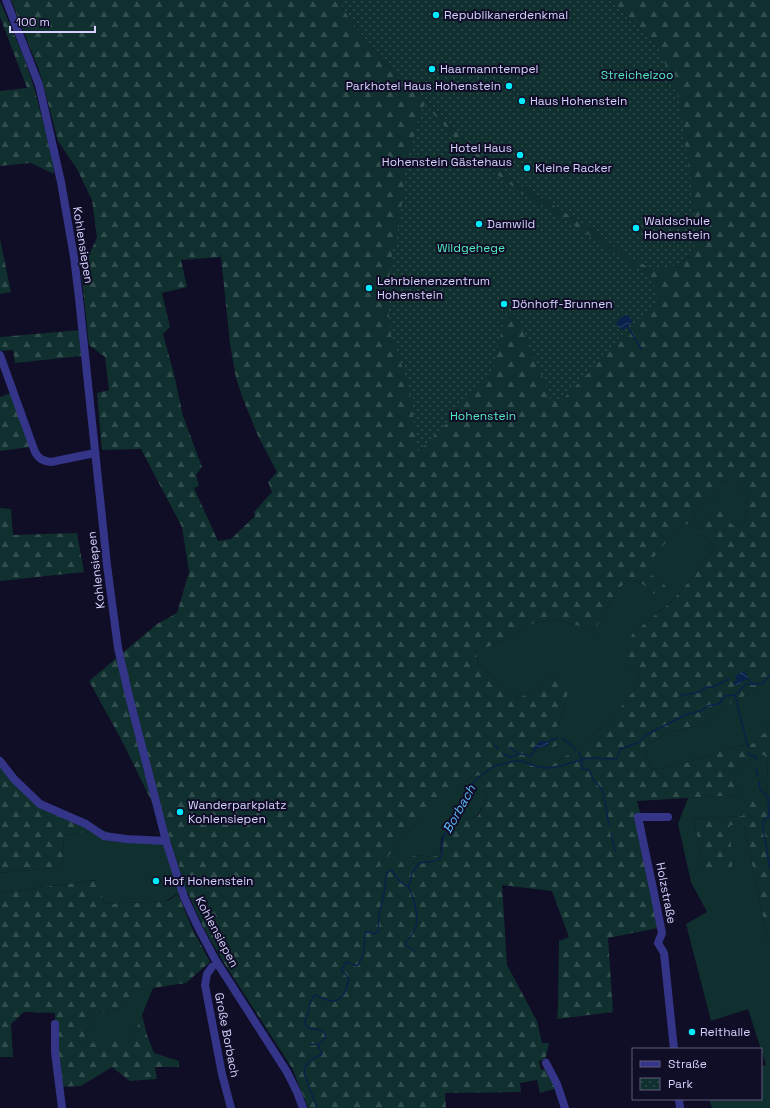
<svg xmlns="http://www.w3.org/2000/svg" width="770" height="1108" font-family="'Space Grotesk',sans-serif">
<style>
.grass{fill:#0f302e}
.forest{fill:url(#forest-firs);fill-rule:evenodd}
.park{fill:url(#park-dots)}
.water{fill:url(#water-waves)}
.lines{fill:none;stroke-linecap:round;stroke-linejoin:round}
.stream{stroke:#08224a;stroke-width:1.5}
.minor{stroke:#343488;stroke-width:8}
.poi-dot{fill:#00ecfc;stroke:#100d26;stroke-width:1.5}
.labels{text-anchor:middle;dominant-baseline:central;stroke-width:4;stroke-linejoin:round;paint-order:stroke}
.poi-label{font-size:12px;fill:#d5d1ff;stroke:#100d26;text-anchor:start}
.park-label{font-size:12px;fill:#53e9be;stroke:#100d26}
.street-label{font-size:12px;fill:#d5d1ff;stroke:#100d26}
.water-label{font-size:13px;font-style:italic;fill:#5fbaff;stroke:#100d26}
</style>
<defs>
<pattern id="forest-firs" width="22" height="20" patternUnits="userSpaceOnUse"><rect width="22" height="20" fill="#0f302e"/><path d="M5 1l3.5 6h-7zM16 11l3.5 6h-7z" fill="#314d4d"/></pattern>
<pattern id="park-dots" width="8" height="8" patternUnits="userSpaceOnUse"><rect width="8" height="8" fill="#0f302e"/><path d="M2 2h.1M6 6h.1" fill="none" stroke="#314d4d" stroke-width="1.8" stroke-linecap="round"/></pattern>
<pattern id="water-waves" width="16" height="10" patternUnits="userSpaceOnUse"><rect width="16" height="10" fill="#08224a"/><path d="M0 5q4-4 8 0t8 0" fill="none" stroke="#2b4165"/></pattern>
</defs>
<rect width="100%" height="100%" fill="#100d26"/>
<!-- grass -->
<g class="grass">
<polygon points="722,481 736,483 747,497 745,518 732,526 711,511 708,516 699,523 698,532 715,546 695,575 671,602 632,634 624,669 637,668 639,684 612,718 576,750 548,767 531,765 529,753 545,750 557,728 565,706 561,675 542,682 520,698 505,693 494,679 478,663 475,647 488,647 507,638 534,623 555,619 579,626 593,633 618,589 631,579 644,585 654,594 665,585 643,569 677,529 693,521 697,508 714,497"/>
<polygon points="755,690 770,690 770,721 766,731 752,744 734,747 673,767 660,769 650,768 644,747 668,733 700,725 726,706"/>
<polygon points="761,754 768,758 766,806 743,816 694,819 703,867 730,825 744,825 768,941 770,943 770,1108 712,1108 709,1099 761,1099 761,1066 766,1065 748,1009 711,1021 686,924 707,912 691,882 678,824 688,798 738,795 734,780 737,768"/>
<polygon points="479,775 485,787 487,798 477,816 468,820 454,813 443,833 441,839 440,855 431,857 417,855 378,868 415,824 440,795 471,778"/>
<polygon points="97,828 119,836 163,841 172,845 188,893 177,894 166,901 105,904 95,880 0,893 0,873 62,867 64,835 95,831"/>
<polygon points="153,988 134,1035 110,1044 83,1042 92,1015 121,1009 133,991"/>
</g>
<!-- forest -->
<g class="forest">
<path d="M11 0H338L348 16 364 38 405 86 430 104 478 154 514 182 563 211 600 235 622 253 680 264 688 256 694 247 657 45 610 0H770V690H755L726 706 700 725 668 733 644 747 650 768 660 769 673 767 734 747 752 744 766 731 770 721V943L768 941 744 825H730L732 867H703L694 819 743 816 748 793 758 796 766 805 768 758 761 754 737 768 734 780 738 795 637 801 645 830 643 846 663 927 608 938 613 1012 557 1019 558 1008 559 941 569 937 552 891 502 885 507 965 537 1021 542 1043H549L545 1060 539 1061 541 1070 546 1068 557 1088 540 1093 537 1080 520 1083 521 1092 445 1093 446 1108H308L292 1068 222 960 203 927 188 893 172 845 154 806 122 741 89 681 157 624 177 613 189 572 182 527 141 449 102 450 97 393 109 390 105 357 89 345 81 271 97 238 92 200 77 169 58 141 40 73ZM221 257 230 344 236 378 243 399 258 436 277 472 268 482 272 492 254 512 255 516 231 539 218 541 194 488 199 486 196 475 202 467 183 416 174 374 163 334 170 327 162 293 187 287 181 260ZM722 481 736 483 747 497 745 518 732 525 720 509 711 510 708 516 699 523 698 532 715 546 695 575 671 602 632 634 625 659 624 670 637 668 639 684 612 718 576 750 548 767 531 765 529 753 545 750 561 744 557 728 565 706 568 689 561 675 542 682 520 698 505 693 494 679 478 663 475 648 488 647 507 638 534 623 555 619 579 626 593 633 618 589 631 579 644 585 654 594 666 586 644 569 677 529 693 521 697 508 714 497ZM540 741H547L544 747 532 750ZM479 775 485 787 487 798 478 816 468 820 454 813 445 829 442 831C443 834 441 851 440 855L431 857 417 855 379 867 415 824 440 796 471 778Z"/>
<polygon points="0,1 23,55 33,84 52,155 54,174 31,163 0,166 0,91 27,88 0,17"/>
<polygon points="0,239 11,292 0,294"/>
<polygon points="80,330 82,356 15,363 13,350 0,351 0,337"/>
<polygon points="11,393 30,447 0,451 0,397"/>
<polygon points="0,508 11,509 13,535 77,533 84,572 0,581"/>
<polygon points="0,761 40,804 95,831 64,835 62,867 0,873"/>
<polygon points="96,880 105,904 168,901 178,894 193,930 210,962 186,983 133,991 121,1009 92,1015 83,1042 110,1043 134,1035 142,1015 147,1035 154,1053 179,1061 179,1067 155,1067 157,1079 130,1081 112,1067 81,1086 57,1087 55,1013 24,1012 11,1024 13,1057 0,1057 0,893"/>
</g>
<!-- park -->
<g class="park">
<polygon points="338,0 610,0 657,45 677,90 689,169 697,237 694,247 688,256 680,264 667,268 654,270 622,253 600,235 563,211 514,182 478,154 430,104 405,86 364,38 348,16"/>
<polygon points="425,104 455,138 475,157 492,171 519,191 597,240 613,253 630,265 649,274 651,277 658,299 657,303 565,397 551,403 548,390 520,325 513,313 505,316 492,374 460,404 449,421 418,452 412,408 407,381 391,335 387,293 392,255 399,226 406,166 419,117 422,109"/>
</g>
<!-- water -->
<g class="water">
<path d="M628 315 633 322 624 330 619 328 616 324C619 318 621 316 628 315Z"/>
<polygon points="744,671 748,676 748,679 745,680 736,686 733,682 737,680 735,676"/>
<polygon points="540,741 547,741 549,742 548,746 538,748 535,750 532,750"/>
</g>
<g class="lines">
<!-- stream -->
<g class="stream">
<polyline points="628,327 641,349"/>
<polyline points="748,679 755,684"/>
<polyline points="735,695 748,747"/>
<polyline points="679,696 699,692 707,687 713,687 729,679"/>
<polyline points="562,738 576,749"/>
<polyline points="549,742 552,739 554,740 558,738"/>
<polyline points="495,745 498,749"/>
<polyline points="510,747 519,754"/>
<polyline points="579,752 582,760 582,769 589,770 594,781 601,788 603,792 609,825"/>
<polyline points="748,752 750,755 755,756 757,759"/>
<path d="M503 754 509 757C513 757 518 753 522 754 529 755 530 760 535 750"/>
<polyline points="756,769 758,776"/>
<polyline points="759,782 760,789 768,797 769,816 770,817"/>
<polyline points="769,816 763,821 763,828 770,869"/>
<polyline points="611,833 615,851"/>
<path d="M408 886C413 895 419 915 416 926 415 932 408 939 405 944L415 952"/>
<polyline points="310,1045 319,1044"/>
<path d="M317 1108 304 1073C304 1062 312 1059 321 1055L322 1053 319 1048V1044L326 1037C324 1024 306 1034 305 1022 305 1018 307 1016 308 1013 310 1003 309 1003 315 995 320 997 326 1000 331 1001 344 1002 347 988 349 978L341 970 347 962 357 966C361 961 363 955 364 949 365 943 363 938 366 932H370L374 934 378 932 379 917 385 888 386 876 388 871 392 870C395 876 400 884 408 886L410 883 412 873 419 863 436 861 440 858 442 854V845L443 837 467 790 474 781 494 766 515 761H522L538 767 548 768 560 766 588 758 616 759C619 756 618 752 621 749L639 742 646 735 687 714 701 711 707 706 719 704 724 696 735 695 746 684C751 684 759 685 763 683 766 681 766 678 770 676"/>
</g>
<!-- minor -->
<g class="minor">
<polyline points="6,0 39,85 61,182 74,257 79,298 107,565 118,648 128,692 166,841 184,897 198,927 216,961 287,1072 297,1092 303,1108"/>
<path d="M0 355 35 452C39 459 43 461 51 462L95 453"/>
<polyline points="0,761 14,779 40,804 86,824 104,836 126,839 166,841"/>
<polyline points="668,817 638,817 654,893 662,933 658,943 664,953 674,1049"/>
<polyline points="212,967 207,974 205,985 222,1074 231,1108"/>
<polyline points="55,1024 55,1052 62,1108"/>
<polyline points="546,1063 557,1084 565,1108"/>
<polyline points="679,1099 680,1108"/>
</g>
</g>
<!-- markers -->
<g class="poi-dot">
<circle cx="436" cy="15" r="4"/>
<circle cx="432" cy="69" r="4"/>
<circle cx="509" cy="86" r="4"/>
<circle cx="522" cy="101" r="4"/>
<circle cx="520" cy="155" r="4"/>
<circle cx="527" cy="168" r="4"/>
<circle cx="479" cy="224" r="4"/>
<circle cx="636" cy="228" r="4"/>
<circle cx="369" cy="288" r="4"/>
<circle cx="504" cy="304" r="4"/>
<circle cx="180" cy="812" r="4"/>
<circle cx="156" cy="881" r="4"/>
<circle cx="692" cy="1032" r="4"/>
</g>
<g class="labels">
<!-- poi labels -->
<g class="poi-label">
<text x="444" y="15">Republikanerdenkmal</text>
<text x="440" y="69">Haarmanntempel</text>
<text x="501" y="86" text-anchor="end">Parkhotel Haus Hohenstein</text>
<text x="530" y="101">Haus Hohenstein</text>
<text x="512" y="148" text-anchor="end">Hotel Haus<tspan x="512" dy="14">Hohenstein Gästehaus</tspan></text>
<text x="535" y="168">Kleine Racker</text>
<text x="644" y="221">Waldschule<tspan x="644" dy="14">Hohenstein</tspan></text>
<text x="487" y="224">Damwild</text>
<text x="377" y="281">Lehrbienenzentrum<tspan x="377" dy="14">Hohenstein</tspan></text>
<text x="512" y="304">Dönhoff-Brunnen</text>
<text x="188" y="805">Wanderparkplatz<tspan x="188" dy="14">Kohlensiepen</tspan></text>
<text x="164" y="881">Hof Hohenstein</text>
<text x="700" y="1032">Reithalle</text>
</g>
<!-- park labels -->
<g class="park-label">
<text x="637" y="75">Streichelzoo</text>
<text x="471" y="248">Wildgehege</text>
<text x="483" y="416">Hohenstein</text>
</g>
<!-- street labels -->
<g class="street-label">
<text transform="translate(83 245) rotate(81)">Kohlensiepen</text>
<text transform="translate(96 570) rotate(-97)">Kohlensiepen</text>
<text transform="translate(666 893) rotate(79)">Holzstraße</text>
<text transform="translate(217 932) rotate(62)">Kohlensiepen</text>
<text transform="translate(227 1035) rotate(79)">Große Borbach</text>
</g>
<!-- water labels -->
<g class="water-label">
<text transform="translate(459 809) rotate(-61)">Borbach</text>
</g>
</g>
<!-- legend -->
<rect x="632" y="1048" width="130" height="52" fill="#100d26" stroke="#5f5b7d"/>
<rect x="640" y="1061" width="20" height="6" fill="#343488" stroke="#5f5b7d"/>
<text x="668" y="1068" font-size="12" fill="#d5d1ff">Straße</text>
<rect x="640" y="1078" width="20" height="12" fill="url(#park-dots)" stroke="#5f5b7d"/>
<text x="668" y="1088" font-size="12" fill="#d5d1ff">Park</text>
<!-- scale -->
<path d="M10 26v6h85v-6" fill="none" stroke="#d5d1ff" stroke-width="2"/>
<text x="16" y="26" font-size="12" fill="#d5d1ff" stroke="#100d26" stroke-width="3" paint-order="stroke">100 m</text>
</svg>
